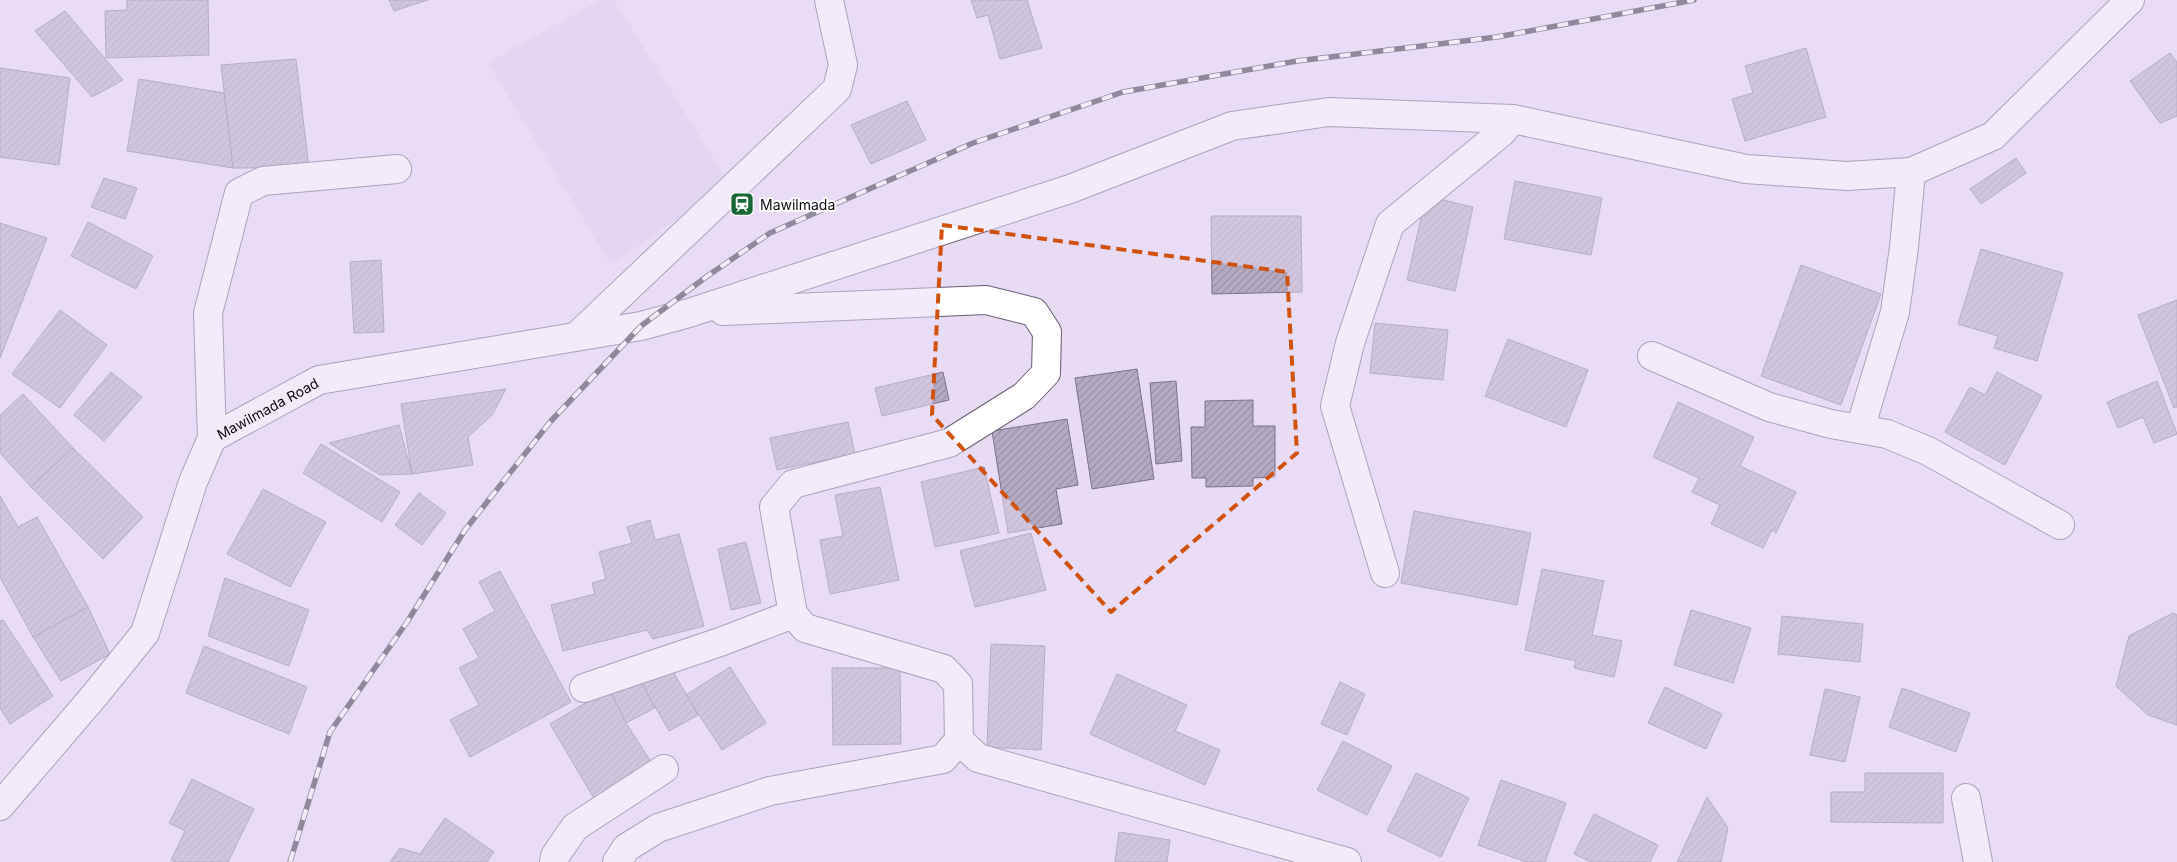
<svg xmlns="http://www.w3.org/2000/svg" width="2177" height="862" font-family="Inter,sans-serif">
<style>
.built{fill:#ddceee}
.building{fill:url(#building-hatch);stroke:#7d7389}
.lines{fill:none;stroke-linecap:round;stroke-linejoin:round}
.minor-casing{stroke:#665c71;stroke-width:30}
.minor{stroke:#fff;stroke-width:28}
.rail-casing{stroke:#27232d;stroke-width:5.5}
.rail{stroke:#fff;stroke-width:4;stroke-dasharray:11;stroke-linecap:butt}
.marked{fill:none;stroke:#d2510d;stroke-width:4;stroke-dasharray:10 6;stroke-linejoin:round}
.labels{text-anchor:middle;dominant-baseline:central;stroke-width:4;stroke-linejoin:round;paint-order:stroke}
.poi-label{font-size:14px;fill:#0e0a12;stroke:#fff;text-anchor:start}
.street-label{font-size:14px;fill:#0e0a12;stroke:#fff}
</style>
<defs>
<pattern id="building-hatch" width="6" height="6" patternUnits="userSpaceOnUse" patternTransform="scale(1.25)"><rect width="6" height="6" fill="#b5aac1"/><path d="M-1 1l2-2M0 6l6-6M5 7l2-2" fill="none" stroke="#9a91a5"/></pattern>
</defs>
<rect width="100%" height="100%" fill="#e8dcf5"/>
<!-- built -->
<polygon class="built" points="600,0 614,0 729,183 611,265 488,63"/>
<!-- building -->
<g class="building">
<polygon points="127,0 208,0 209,55 106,58 105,11 127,10"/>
<polygon points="389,0 428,0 394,11"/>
<polygon points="971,0 1027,0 1042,48 1000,59 988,15 977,18"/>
<polygon points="65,11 123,80 92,97 35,31"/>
<polygon points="1806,48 1826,117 1745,141 1732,99 1753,93 1745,66"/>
<polygon points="2170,53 2177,62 2177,116 2160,123 2130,81"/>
<polygon points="296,59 309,168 233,168 221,65"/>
<polygon points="0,68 70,78 59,165 0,157"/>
<polygon points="139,79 224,93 233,168 127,151"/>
<polygon points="907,101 926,140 871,164 851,125"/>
<polygon points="2016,158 2026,173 1981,204 1970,189"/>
<polygon points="104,178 137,188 125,219 91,207"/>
<polygon points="1515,181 1602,198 1591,255 1504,239"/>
<polygon points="1426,196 1473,207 1455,291 1407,280"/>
<polygon points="1211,216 1301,216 1302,292 1212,294"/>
<polygon points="88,222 153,256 136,289 71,256"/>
<polygon points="0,223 47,238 0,358"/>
<polygon points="1981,249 2063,273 2037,361 1994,348 1998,336 1958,324"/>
<polygon points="381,260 384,332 354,333 350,262"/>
<polygon points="1801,265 1881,294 1841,405 1761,376"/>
<polygon points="2177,300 2177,407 2174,408 2138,315"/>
<polygon points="60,310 107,345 60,408 12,374"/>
<polygon points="1375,323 1448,330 1443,380 1370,373"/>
<polygon points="1508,339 1588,370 1566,427 1485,396"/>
<polygon points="1137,369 1154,479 1092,489 1075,378"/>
<polygon points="111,372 142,397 104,441 74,415"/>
<polygon points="943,372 949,400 882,416 875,388"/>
<polygon points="1997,372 2042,396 2005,465 1945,432 1970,387 1985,395"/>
<polygon points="1176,381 1182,461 1156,464 1150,383"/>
<polygon points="2157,381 2177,434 2154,443 2143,417 2118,428 2107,402"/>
<polygon points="506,389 492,415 468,437 473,465 412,474 401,404"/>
<polygon points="23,394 73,448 31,487 0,453 0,415"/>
<polygon points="1253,400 1253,426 1275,426 1275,477 1253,478 1253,486 1206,487 1206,478 1192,478 1191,427 1205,427 1205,401"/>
<polygon points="1678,402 1754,437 1740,466 1796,492 1776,533 1772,530 1763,548 1711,524 1720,505 1692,492 1699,478 1653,457"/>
<polygon points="1067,419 1078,485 1056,489 1062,524 1008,533 992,431"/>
<polygon points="848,422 855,454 777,470 770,438"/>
<polygon points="399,425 412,474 380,475 329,443"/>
<polygon points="321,444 400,492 382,522 303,473"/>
<polygon points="73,448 143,517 103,559 31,487"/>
<polygon points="984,467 999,533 935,547 921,482"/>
<polygon points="880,487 899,580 830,594 820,540 843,536 835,495"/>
<polygon points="263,489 326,522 290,587 227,554"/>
<polygon points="419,493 446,513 422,545 395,525"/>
<polygon points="0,496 18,527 37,517 88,607 33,637 0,577"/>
<polygon points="1414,511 1531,533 1517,605 1401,583"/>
<polygon points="650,520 655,540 679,534 704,626 653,639 647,630 563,651 551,605 595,594 592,583 606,579 599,552 632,543 627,527"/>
<polygon points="1031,533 1046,590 975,607 960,551"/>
<polygon points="746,542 761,603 731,610 718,549"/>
<polygon points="1542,569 1604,581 1592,635 1622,641 1614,677 1574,668 1576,661 1525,650"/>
<polygon points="500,571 571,702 470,757 450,720 479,705 459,668 479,658 463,629 495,611 479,582"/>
<polygon points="225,578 309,610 289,666 208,636"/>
<polygon points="88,607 110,654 61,681 33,637"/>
<polygon points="1691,610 1751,628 1733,683 1674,665"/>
<polygon points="2173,613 2177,615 2177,725 2148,715 2116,686 2129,636"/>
<polygon points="1782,616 1863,624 1860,662 1778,654"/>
<polygon points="3,620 53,696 10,724 0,708 0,621"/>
<polygon points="991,644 1045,646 1041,750 987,747"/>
<polygon points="204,646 307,687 289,734 186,693"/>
<polygon points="730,667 766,723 722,750 686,695"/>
<polygon points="671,668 698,715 669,731 642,684"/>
<polygon points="832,668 900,668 901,744 833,745"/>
<polygon points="1117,674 1187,705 1175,731 1220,750 1205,785 1090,734"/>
<polygon points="638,675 655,708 626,723 609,689"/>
<polygon points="1340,682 1365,694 1347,735 1321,724"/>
<polygon points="1665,687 1722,714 1706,749 1648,723"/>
<polygon points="1902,688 1970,713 1956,752 1889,727"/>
<polygon points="609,689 626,723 655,768 596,802 550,724"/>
<polygon points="1825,689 1860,697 1845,762 1810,755"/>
<polygon points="1343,741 1392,766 1367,815 1317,790"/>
<polygon points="1416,773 1469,798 1441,857 1387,831"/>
<polygon points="1865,773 1943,773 1943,823 1831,822 1831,792 1865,792"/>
<polygon points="192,779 254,809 228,862 175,862 171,860 185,831 169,823"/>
<polygon points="1501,780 1566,803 1545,862 1526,862 1478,845"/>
<polygon points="1707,797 1728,828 1721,862 1677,862"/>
<polygon points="1594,814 1658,845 1650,862 1591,862 1574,854"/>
<polygon points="445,818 494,852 487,862 390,862 400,848 420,854"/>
<polygon points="1119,832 1170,840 1167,862 1115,862"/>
</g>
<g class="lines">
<!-- minor casing -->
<g class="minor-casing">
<g id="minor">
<polyline points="577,336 837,89 843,65 829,0"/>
<polyline points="1652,356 1769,407 1831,424 1887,434 1928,451 2060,525"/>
<polyline points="1860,429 1895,312 1904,247 1911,172"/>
<polyline points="212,438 208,313 239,193 263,181 397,169"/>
<polyline points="1385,573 1335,406 1350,343 1390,224 1501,133 1513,119"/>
<polyline points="584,688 720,642 793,614"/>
<polyline points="959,740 978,758 1347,862"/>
<polyline points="1966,798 1978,862"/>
<path id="s1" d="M0 806 95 695 145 633 193 482 212 438 319 380 641 326 689 313 1070 189 1232 126 1329 112 1513 119 1746 169 1847 176 1911 172 1993 136 2130 0"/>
<polyline points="554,862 555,856 575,827 664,769"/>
<polyline points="617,862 626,848 658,828 770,791 943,759 959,740 958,684 944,669 805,628 793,614 774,507 793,484 949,443 1024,396 1046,373 1047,332 1034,312 986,300 723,311"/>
</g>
</g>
<!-- minor -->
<use href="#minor" class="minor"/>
<!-- rail casing -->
<g class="rail-casing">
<polyline id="rail" points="290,862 330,732 407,622 465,530 550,422 641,326 706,277 770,233 973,143 1123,92 1297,61 1497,37 1694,0"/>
</g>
<!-- rail -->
<use href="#rail" class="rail"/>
</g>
<!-- marked area -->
<path d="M0 0H2177V862H0ZM942 225 1287 272 1297 453 1111 612 932 415Z" fill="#e8dcf5" fill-opacity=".55" fill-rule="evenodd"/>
<path class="marked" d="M942 225 1287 272 1297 453 1111 612 932 415Z"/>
<!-- icons -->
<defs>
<g id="station-square" transform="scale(1.25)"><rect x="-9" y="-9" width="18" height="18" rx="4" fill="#176636" stroke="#fff"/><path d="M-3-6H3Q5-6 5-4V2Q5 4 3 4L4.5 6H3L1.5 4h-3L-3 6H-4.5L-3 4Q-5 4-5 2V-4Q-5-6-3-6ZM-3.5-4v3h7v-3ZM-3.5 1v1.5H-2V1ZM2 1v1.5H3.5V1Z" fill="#fff"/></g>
</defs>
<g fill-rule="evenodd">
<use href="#station-square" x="742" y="204"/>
</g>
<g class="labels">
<!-- poi labels -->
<g class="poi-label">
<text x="760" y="204">Mawilmada</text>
</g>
<!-- street labels -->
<g class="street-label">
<text stroke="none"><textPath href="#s1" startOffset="495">Mawilmada Road</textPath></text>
</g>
</g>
</svg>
